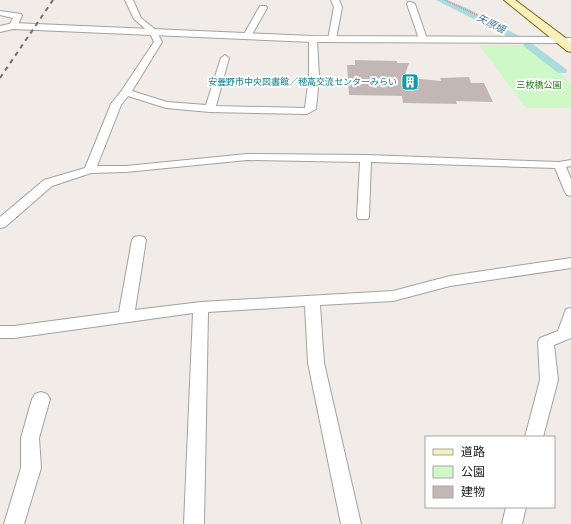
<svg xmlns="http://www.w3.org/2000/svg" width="571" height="524" font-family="'Alegreya Sans','Noto Sans JP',sans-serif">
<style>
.park{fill:#cef9c7}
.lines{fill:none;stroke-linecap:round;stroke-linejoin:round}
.canal{fill:#aadcdd;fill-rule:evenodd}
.building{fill:#c2b7b4}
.minor-casing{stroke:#a2a2a2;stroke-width:2}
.tertiary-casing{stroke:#a2a2a2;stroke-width:2}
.secondary-casing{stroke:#786c08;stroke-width:2}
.path{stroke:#f67382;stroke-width:1.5;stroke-dasharray:1 1;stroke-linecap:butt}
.minor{fill:#fff;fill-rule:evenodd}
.tertiary{fill:#fff;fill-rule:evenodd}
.secondary{fill:#f8efbe;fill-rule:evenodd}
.rail{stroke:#6f6f6f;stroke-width:2;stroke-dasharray:4.5 4.5;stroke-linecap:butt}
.labels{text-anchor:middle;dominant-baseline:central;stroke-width:4;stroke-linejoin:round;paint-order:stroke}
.far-culture-label{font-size:9px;fill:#0d838f;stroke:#fff;text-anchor:end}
.far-park-label{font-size:9px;fill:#1e7f0f;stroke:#fff}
.far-water-label{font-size:10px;font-style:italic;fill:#427a8f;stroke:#fff}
</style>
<rect width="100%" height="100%" fill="#f1ece8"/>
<!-- park -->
<polygon class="park" points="479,45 525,45 556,69 571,84 571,108 526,108"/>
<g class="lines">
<!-- canal -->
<g class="canal">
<polygon points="436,0 447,0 469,9 521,37 516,40 513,39"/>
<polygon points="528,42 531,43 566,69 567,71 566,73 558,73 525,47 523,45 525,43"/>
</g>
</g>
<!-- building -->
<polygon class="building" points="355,60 397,61 397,63 409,63 403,80 420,79 441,81 440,78 469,77 471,83 484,83 493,102 456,101 457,104 403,103 402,96 349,95 347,65 355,65"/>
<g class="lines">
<!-- minor casing -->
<g class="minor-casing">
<g id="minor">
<polygon points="125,0 133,0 141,18 156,30 162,42 132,91 167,102 206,105 221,58 225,55 229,58 216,106 305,108 309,77 309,39 313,37 317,39 319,77 316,109 307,114 210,112 166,108 128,96 121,105 97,166 126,166 247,154 366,155 559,162 571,160 571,166 566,167 571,179 571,196 567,195 565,192 555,168 371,162 369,216 368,219 358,219 357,216 360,162 247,160 126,172 91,173 52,186 5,227 0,228 0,217 44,180 85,168 111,104 122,90 154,42 150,33 134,19"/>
<polygon points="331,0 339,0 342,7 336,39 332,41 328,39 334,7"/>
<polygon points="408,2 411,2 415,4 427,39 426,41 423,41 419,39 407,4"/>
<polygon points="260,6 266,6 267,8 250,38 244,38 243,36"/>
<polygon points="0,11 21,14 22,16 16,28 13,28 9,26 13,18 0,15"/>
<polygon points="557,38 571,38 571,42 557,42 556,40"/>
<polygon points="139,236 144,237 146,240 135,310 201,302 393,291 450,276 571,258 571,268 450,286 393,301 320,305 324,363 361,524 341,524 308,363 305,306 208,312 204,524 184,524 193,313 14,338 0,338 0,326 14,326 119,312 132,240 134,237"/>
<polygon points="571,308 571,338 554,345 558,380 543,437 525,437 540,380 538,342 540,338 558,331 566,309"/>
<polygon points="41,392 47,394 50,399 39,438 41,468 24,524 4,524 21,468 21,438 32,399 35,394"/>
<polygon points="506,507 526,507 522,524 502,524"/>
</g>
</g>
<!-- tertiary casing -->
<g class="tertiary-casing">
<polygon id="tertiary" points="13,23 313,36 560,37 565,40 560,43 313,42 13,29 0,32 0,26"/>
</g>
<!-- secondary casing -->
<g class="secondary-casing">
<polygon id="secondary" points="504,0 515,0 571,42 571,52 567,51"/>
</g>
<!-- path -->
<polyline class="path" points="445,0 506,29"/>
<!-- minor -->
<use href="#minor" class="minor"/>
<!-- tertiary -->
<use href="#tertiary" class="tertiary"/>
<!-- secondary -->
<use href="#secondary" class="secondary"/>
<!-- rail -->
<polyline class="rail" points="0,78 53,0"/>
</g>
<!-- icons -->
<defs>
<g id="building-square" transform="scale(0.9)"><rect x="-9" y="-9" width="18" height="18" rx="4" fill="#0f9aa8" stroke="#fff"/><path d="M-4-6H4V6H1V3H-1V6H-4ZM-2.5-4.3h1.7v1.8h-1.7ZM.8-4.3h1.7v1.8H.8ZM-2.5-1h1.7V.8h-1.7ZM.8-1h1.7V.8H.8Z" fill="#fff"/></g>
</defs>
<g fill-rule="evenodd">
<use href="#building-square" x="410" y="82"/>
</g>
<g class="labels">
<!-- far-culture labels -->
<g class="far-culture-label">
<text x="397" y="82">安曇野市中央図書館／穂高交流センターみらい</text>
</g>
<!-- far-park labels -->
<g class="far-park-label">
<text x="539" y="85">三枚橋公園</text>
</g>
<!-- far-water labels -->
<g class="far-water-label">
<text transform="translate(491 24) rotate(27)">矢原堰</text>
</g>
</g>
<!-- legend -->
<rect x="425" y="436" width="130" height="72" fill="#ffffff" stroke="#a6a6a6"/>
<rect x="433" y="449" width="20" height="6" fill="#f8efbe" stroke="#a6a6a6"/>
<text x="461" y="456" font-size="12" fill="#212121">道路</text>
<rect x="433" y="466" width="20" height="12" fill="#cef9c7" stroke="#a6a6a6"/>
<text x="461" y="476" font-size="12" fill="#212121">公園</text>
<rect x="433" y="486" width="20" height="12" fill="#c2b7b4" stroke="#a6a6a6"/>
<text x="461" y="496" font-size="12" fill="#212121">建物</text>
</svg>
